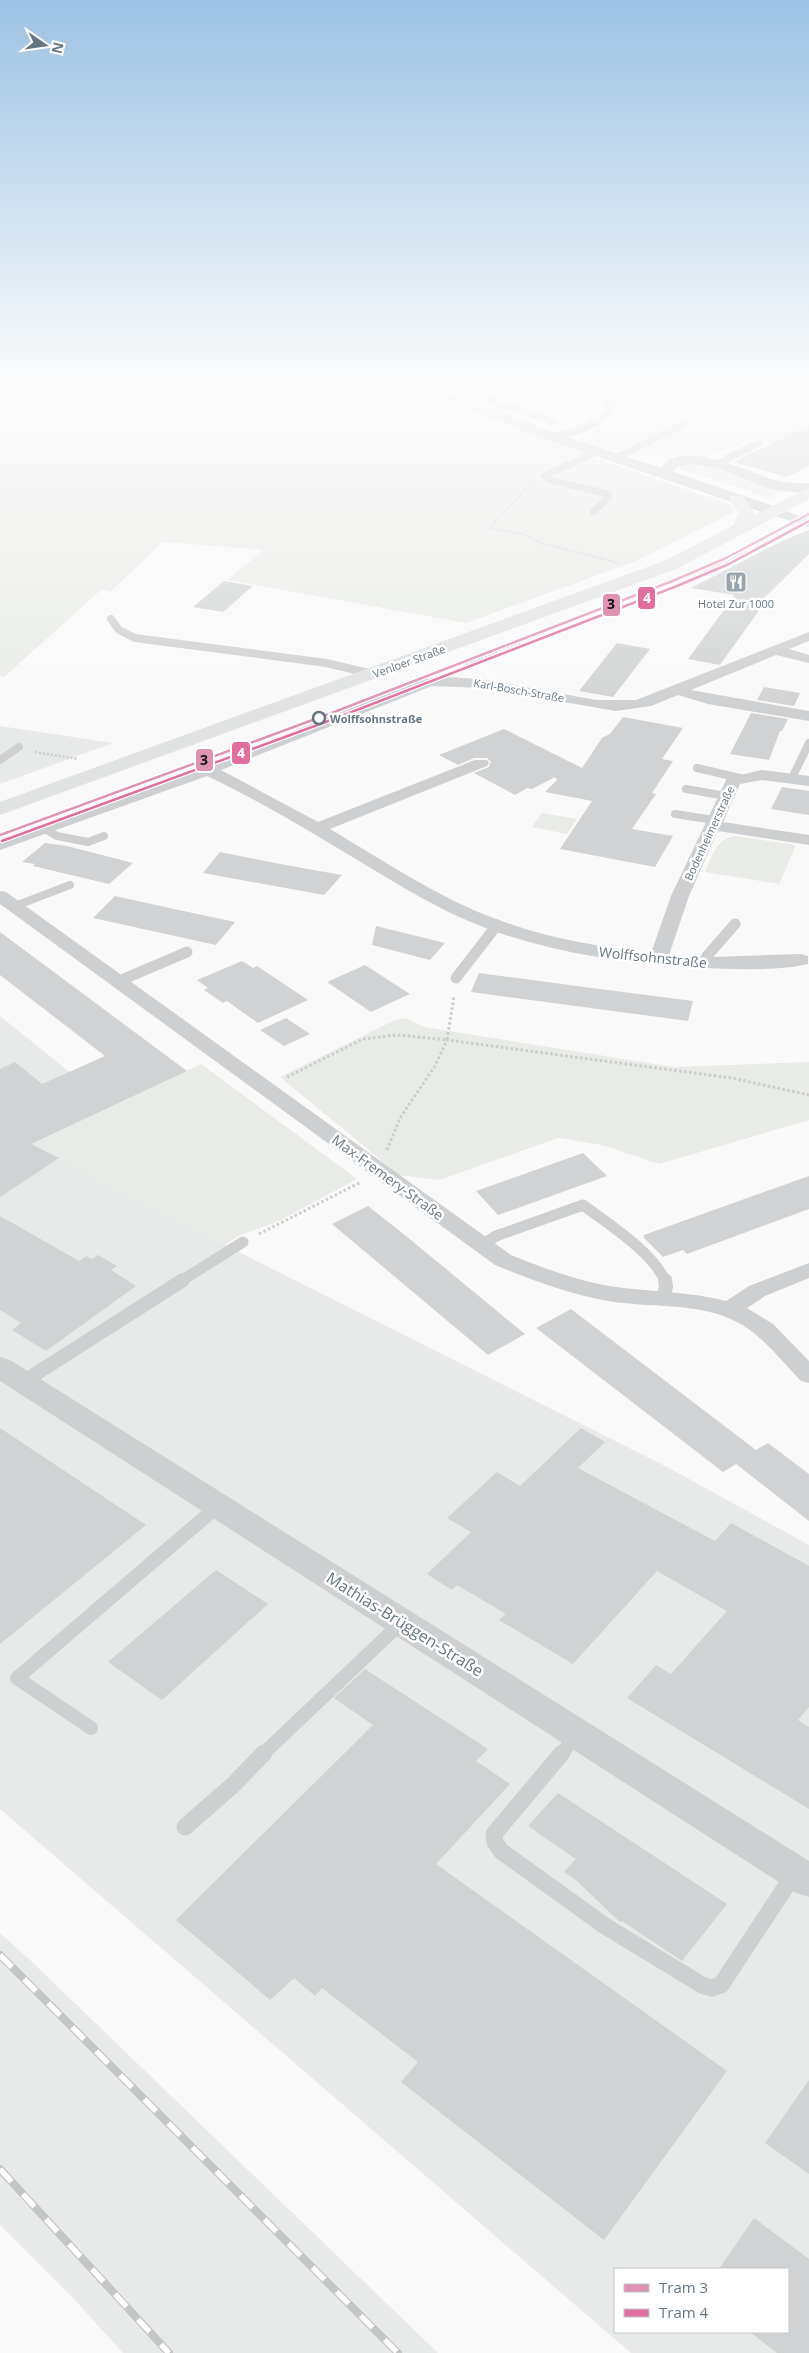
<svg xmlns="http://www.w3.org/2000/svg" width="809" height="2353" font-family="'Open Sans',sans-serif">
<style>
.built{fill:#e8e9e9;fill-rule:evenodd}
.green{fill:#e8ebe6}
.building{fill:#d0d2d3}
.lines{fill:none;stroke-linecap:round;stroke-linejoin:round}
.path-far2{stroke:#cbcccd;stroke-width:2;stroke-dasharray:1 1;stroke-linecap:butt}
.path-far1{stroke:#cbcccd;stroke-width:2.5;stroke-dasharray:2 2;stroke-linecap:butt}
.path{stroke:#cbcccd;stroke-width:3;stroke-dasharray:2.5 2.5;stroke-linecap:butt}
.service-far4{stroke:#cecfd0;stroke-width:7}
.service-far3{stroke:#cecfd0;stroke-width:8}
.service-far2{stroke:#cecfd0;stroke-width:11}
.service-far1{stroke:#cecfd0;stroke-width:14}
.service{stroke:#cecfd0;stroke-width:17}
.minor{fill:#cecfd0;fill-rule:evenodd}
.tertiary{fill:#cecfd0;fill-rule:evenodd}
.secondary{fill:#e1e2e2;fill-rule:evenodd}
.rail-casing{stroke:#c3c5c6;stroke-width:8}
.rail{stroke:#fff;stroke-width:5.5;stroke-dasharray:17;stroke-linecap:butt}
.tram-1-casing{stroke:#fff;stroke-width:5}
.tram-2-casing{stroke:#fff;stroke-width:5}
.tram-1{stroke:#e092b2;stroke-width:2.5}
.tram-2{stroke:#e06e9f;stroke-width:2.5}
.stop-dot{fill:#fff;stroke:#657683;stroke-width:2.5}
.labels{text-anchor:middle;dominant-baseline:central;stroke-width:5;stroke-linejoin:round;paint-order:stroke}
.far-poi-label{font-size:11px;fill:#657683;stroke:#fff}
.far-street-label{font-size:11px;fill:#657683;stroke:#fff}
.far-stop-label{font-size:11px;font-weight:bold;fill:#657683;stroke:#fff;text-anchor:start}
.street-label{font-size:14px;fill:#657683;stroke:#fff}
.near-street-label{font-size:16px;fill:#657683;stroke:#fff}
.line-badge{stroke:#fff;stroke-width:2}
.badge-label{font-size:14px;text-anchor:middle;font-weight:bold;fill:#fff}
.pale-badge-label{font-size:14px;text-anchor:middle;font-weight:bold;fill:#111}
</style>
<rect width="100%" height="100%" fill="#f9f9f9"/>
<!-- built -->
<g class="built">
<polygon points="578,384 600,384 596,396 585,396 563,388"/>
<polygon points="639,409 717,427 672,451 593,431"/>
<polygon points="809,412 809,447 761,435"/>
<polygon points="0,726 113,743 0,784"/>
<path d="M0 1016 112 1106 32 1144 225 1245 669 1468 809 1545V2353H631L0 1809ZM615 2269H788V2332H615Z"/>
<polygon points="0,1933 31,1961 438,2353 123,2353 73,2298 0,2225"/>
</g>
<!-- green -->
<g class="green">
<polygon points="0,384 399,384 467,410 584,451 594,458 729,504 734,512 636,561 466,623 227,580 264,550 163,542 110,592 102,589 4,677 0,676"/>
<polygon points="631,384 651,384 745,406 794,384 809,384 809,412 762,435 808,446 798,451 750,439 709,457 630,456 651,445 672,450 716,427 626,406"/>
<polygon points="549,387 583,399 594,407 577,419 515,397"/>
<path d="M593 431 640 443C618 455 600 447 578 439Z"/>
<polygon points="683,464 710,465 786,489 771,498 679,469"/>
<polygon points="542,813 577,819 567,834 532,827"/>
<path d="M734 836 796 845 779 884 705 872C712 857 716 839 734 836Z"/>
<polygon points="406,1018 424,1027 674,1067 809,1062 809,1120 659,1164 602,1145 558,1138 439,1180 399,1175 280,1077 393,1021"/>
<polygon points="201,1064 357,1179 279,1221 238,1236 225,1245 32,1144"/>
</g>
<!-- building -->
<g class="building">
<polygon points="809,426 809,466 787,477 733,462"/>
<polygon points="809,530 809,554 761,601 765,602 720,665 688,659 735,595 691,588 782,541"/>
<polygon points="224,581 253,586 223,612 193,607"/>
<polygon points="617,643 650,649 613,697 579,691"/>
<polygon points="764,687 800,693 794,706 757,700"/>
<polygon points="751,713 788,719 782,731 780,731 769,760 730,754"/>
<polygon points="623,717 683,728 662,759 673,761 652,793 656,794 632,829 673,836 655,867 560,849 592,801 545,792 557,780 555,777 532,789 527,788 515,795 474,773 489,767 491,762 487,758 474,758 458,765 439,755 504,729 582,768 602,738 610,734"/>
<polygon points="782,787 809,791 809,815 771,809"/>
<polygon points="45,843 67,846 133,863 109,884 33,866 35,864 22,862"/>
<polygon points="220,852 280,864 342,875 324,895 203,873"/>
<polygon points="115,896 174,909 235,922 216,945 93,918"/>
<polygon points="376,926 445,943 430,960 372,945"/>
<polygon points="0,932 187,1071 31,1144 59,1158 0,1197 0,1069 15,1062 42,1084 105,1056 0,975"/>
<polygon points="242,961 253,968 257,966 308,1000 258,1023 227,1001 223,1003 204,990 208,988 197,980"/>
<polygon points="365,965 410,994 371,1012 327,982"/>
<polygon points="479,973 584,987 693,1001 688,1021 471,992"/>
<polygon points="286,1018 310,1034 284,1046 260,1030"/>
<polygon points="583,1153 607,1176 498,1215 476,1191"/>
<polygon points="809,1176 809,1209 687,1254 683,1250 663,1257 644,1238 644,1235"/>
<polygon points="368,1206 406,1236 525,1334 488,1355 332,1224"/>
<polygon points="0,1216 79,1261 86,1256 92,1259 98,1255 117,1266 111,1270 136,1286 46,1351 12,1330 21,1323 0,1310"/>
<polygon points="571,1309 756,1450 768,1443 809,1474 809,1521 736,1464 723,1472 536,1328"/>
<polygon points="0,1428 146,1525 0,1644"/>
<polygon points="581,1428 605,1442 578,1468 715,1541 731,1523 809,1566 809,1707 798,1720 809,1727 809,1809 627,1698 656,1665 671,1674 727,1611 657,1571 573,1664 499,1620 506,1614 457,1585 452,1590 427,1574 471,1532 447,1518 497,1472 520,1486"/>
<polygon points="216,1570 268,1604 162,1700 108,1662"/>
<polygon points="365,1669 488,1749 476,1761 510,1784 436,1864 727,2071 604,2240 401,2082 418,2062 322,1988 315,1996 294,1978 270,2000 176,1920 373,1725 334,1698"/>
<polygon points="558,1793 727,1904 682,1961 622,1921 620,1922 577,1881 564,1872 576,1859 528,1826"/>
<polygon points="809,2080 809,2174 765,2143"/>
<polygon points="754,2218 809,2259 809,2353 777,2353 750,2332 788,2332 788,2269 719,2269"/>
</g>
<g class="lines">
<!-- path-far2 -->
<g class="path-far2">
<polyline points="542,384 594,400"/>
<polyline points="779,384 809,390"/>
<polyline points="0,434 17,433"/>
<polyline points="530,484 490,528 523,534 541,543 618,563"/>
<polyline points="699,574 786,533"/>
</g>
<!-- path-far1 -->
<g class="path-far1">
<polyline points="466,664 521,642"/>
<polyline points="35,752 78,759"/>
</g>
<!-- path -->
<g class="path">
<polyline points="287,1077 363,1039 397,1035 447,1040 454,996"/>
<polyline points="387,1150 400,1118 435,1066 447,1040 732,1078 809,1095"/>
<polyline points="259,1234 361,1182"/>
</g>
<!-- service-far4 -->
<g class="service-far4">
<polyline points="455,384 494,399 468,406"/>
<polyline points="487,413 511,406 554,422"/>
<polyline points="616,458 683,425"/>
<polyline points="717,464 759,443"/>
<polyline points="593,512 609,497 608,494 550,480 544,476 597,452"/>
</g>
<!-- service-far3 -->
<g class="service-far3">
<polyline points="111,619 119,630 135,638 326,663 373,674"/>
<polyline points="0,760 19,747"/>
<polyline points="697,768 740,778"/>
<polyline points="792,778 809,743"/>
<polyline points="686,789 726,796"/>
<polyline points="675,814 714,820"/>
<polyline points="45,829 57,836 88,842 104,836"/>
<polyline points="15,906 70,885"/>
</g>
<!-- service-far2 -->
<g class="service-far2">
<polyline points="705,962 707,956 735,924"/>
<polyline points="456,978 497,925"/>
<polyline points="119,981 187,952"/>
<path d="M482 1245 496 1236 583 1205C608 1224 653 1252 665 1281"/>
<polyline points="181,1281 243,1242"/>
</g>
<!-- service-far1 -->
<g class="service-far1">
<polyline points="663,1299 666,1287 665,1280"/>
<polyline points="23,1382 183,1280"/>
<polyline points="91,1728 17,1678 218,1506"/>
<polyline points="263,1754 401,1623"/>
<polyline points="561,1754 578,1734"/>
</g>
<!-- service -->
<g class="service">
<polyline points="562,1753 494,1834 495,1842 501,1851 605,1926 702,1985 712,1988 721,1985 794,1874"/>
<polyline points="185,1827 233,1785 264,1753"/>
</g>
<!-- minor -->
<g class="minor">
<path d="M610 384H621C619 392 619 400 616 407 606 428 574 436 554 441L550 439 548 437 550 435C566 429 596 424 605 407 608 400 608 391 610 384Z"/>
<polygon points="773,507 809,519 809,527 769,514 767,511"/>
<path d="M809 632V641L789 649 809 655V663L776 655 691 690 809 711V721L708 704 678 695 651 706 616 711 481 688 432 686 221 770 318 822 475 760H487L489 763 487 766 330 829C384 861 437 897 496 919 546 938 598 947 651 953L671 896 727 778 762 770 809 776V786L762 780 740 784 723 822 809 835V845L718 831 689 896 669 955 713 957 801 954 808 956V964C775 972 724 969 690 967 620 963 548 952 483 927 439 910 399 885 359 861 309 831 260 801 207 776L0 850V839L202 767 425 679 447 677 481 679 596 700H636Z"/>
<path d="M0 891 6 892 511 1255C543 1268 575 1280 609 1286 648 1292 688 1291 726 1301L749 1286 809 1263V1278L765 1296 747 1308 773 1324 809 1361V1383L801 1381C779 1359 761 1333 733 1320 695 1302 649 1308 608 1301 569 1294 532 1280 495 1265L0 904Z"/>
</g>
<!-- tertiary -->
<g class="tertiary">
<path d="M405 384H423L559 434 661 468C679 437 749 472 774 480 785 483 798 483 809 483V493C795 492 780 492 767 487 740 479 706 457 677 467L674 472 779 508 781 511 779 514H767L549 440 407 387Z"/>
<polygon points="0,1357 10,1360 809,1861 809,1897 796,1893 0,1381"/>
</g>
<!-- secondary -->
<polygon class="secondary" points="809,488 809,499 676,569 0,815 0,802 664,561 734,525 738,512 729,499 731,496 743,496 754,512 753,515"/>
<!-- rail casing -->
<g class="rail-casing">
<g id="rail">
<polyline points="0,1955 398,2353"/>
<polyline points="0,2169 169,2353"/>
</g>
</g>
<!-- rail -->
<use href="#rail" class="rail"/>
<!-- tram-1 casing -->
<g class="tram-1-casing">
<polyline id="tram-1" points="0,835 329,714 675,580 726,558 809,514"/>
</g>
<!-- tram-2 casing -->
<g class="tram-2-casing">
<polyline id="tram-2" points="2,841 331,720 677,586 729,564 809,521"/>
</g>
<!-- tram-1 -->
<use href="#tram-1" class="tram-1"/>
<!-- tram-2 -->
<use href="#tram-2" class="tram-2"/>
</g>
<!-- sky -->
<linearGradient id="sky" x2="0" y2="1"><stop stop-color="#9dc2e2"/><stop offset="0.54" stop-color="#fcfcfc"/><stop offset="1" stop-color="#fcfcfc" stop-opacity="0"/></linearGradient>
<rect width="809" height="713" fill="url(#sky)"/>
<!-- icons -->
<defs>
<g id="restaurant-square" transform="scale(1.125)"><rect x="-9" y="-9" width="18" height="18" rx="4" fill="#99a4ac" stroke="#fff"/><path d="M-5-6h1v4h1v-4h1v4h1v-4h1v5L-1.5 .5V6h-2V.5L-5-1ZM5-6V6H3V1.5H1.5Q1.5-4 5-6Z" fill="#fff"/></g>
</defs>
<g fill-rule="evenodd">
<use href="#restaurant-square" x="736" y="582"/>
</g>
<!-- markers -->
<circle class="stop-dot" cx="319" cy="718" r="6"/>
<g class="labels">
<!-- far-poi labels -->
<g class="far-poi-label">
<text x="736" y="603">Hotel Zur 1000</text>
</g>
<!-- far-street labels -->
<g class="far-street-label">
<text transform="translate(409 661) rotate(-20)">Venloer Straße</text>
<text transform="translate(519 690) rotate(10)">Karl-Bosch-Straße</text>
<text transform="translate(709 833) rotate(-65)">Bodenheimerstraße</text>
</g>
<!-- far-stop labels -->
<g class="far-stop-label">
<text x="330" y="718">Wolffsohnstraße</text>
</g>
<!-- street labels -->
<g class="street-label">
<text transform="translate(653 957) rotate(6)">Wolffsohnstraße</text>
<text transform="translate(388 1177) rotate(36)">Max-Fremery-Straße</text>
</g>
<!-- near-street labels -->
<g class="near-street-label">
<text transform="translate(405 1624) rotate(32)">Mathias-Brüggen-Straße</text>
</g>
</g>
<g class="line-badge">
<rect x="637" y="586" width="19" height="24" rx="5" fill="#e06e9f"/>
<rect x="602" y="593" width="19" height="24" rx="5" fill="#e092b2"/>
<rect x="231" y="741" width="20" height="24" rx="5" fill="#e06e9f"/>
<rect x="195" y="748" width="19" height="24" rx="5" fill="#e092b2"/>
</g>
<g class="badge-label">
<text x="647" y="603">4</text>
<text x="241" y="758">4</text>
</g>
<g class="pale-badge-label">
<text x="611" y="609">3</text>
<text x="204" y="765">3</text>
</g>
<!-- legend -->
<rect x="614" y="2268" width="175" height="65" fill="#ffffff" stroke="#c1c8cd"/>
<rect x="624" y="2284" width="25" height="8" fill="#e092b2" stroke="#c1c8cd"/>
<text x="659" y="2293" font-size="15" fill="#657683">Tram 3</text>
<rect x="624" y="2309" width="25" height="8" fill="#e06e9f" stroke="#c1c8cd"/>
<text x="659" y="2318" font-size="15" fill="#657683">Tram 4</text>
<!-- north arrow -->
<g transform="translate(45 45) rotate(103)" stroke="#ffffff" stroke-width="4" paint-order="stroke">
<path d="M0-4L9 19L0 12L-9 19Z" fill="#657683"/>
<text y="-8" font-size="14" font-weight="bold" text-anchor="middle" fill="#657683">N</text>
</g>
</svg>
